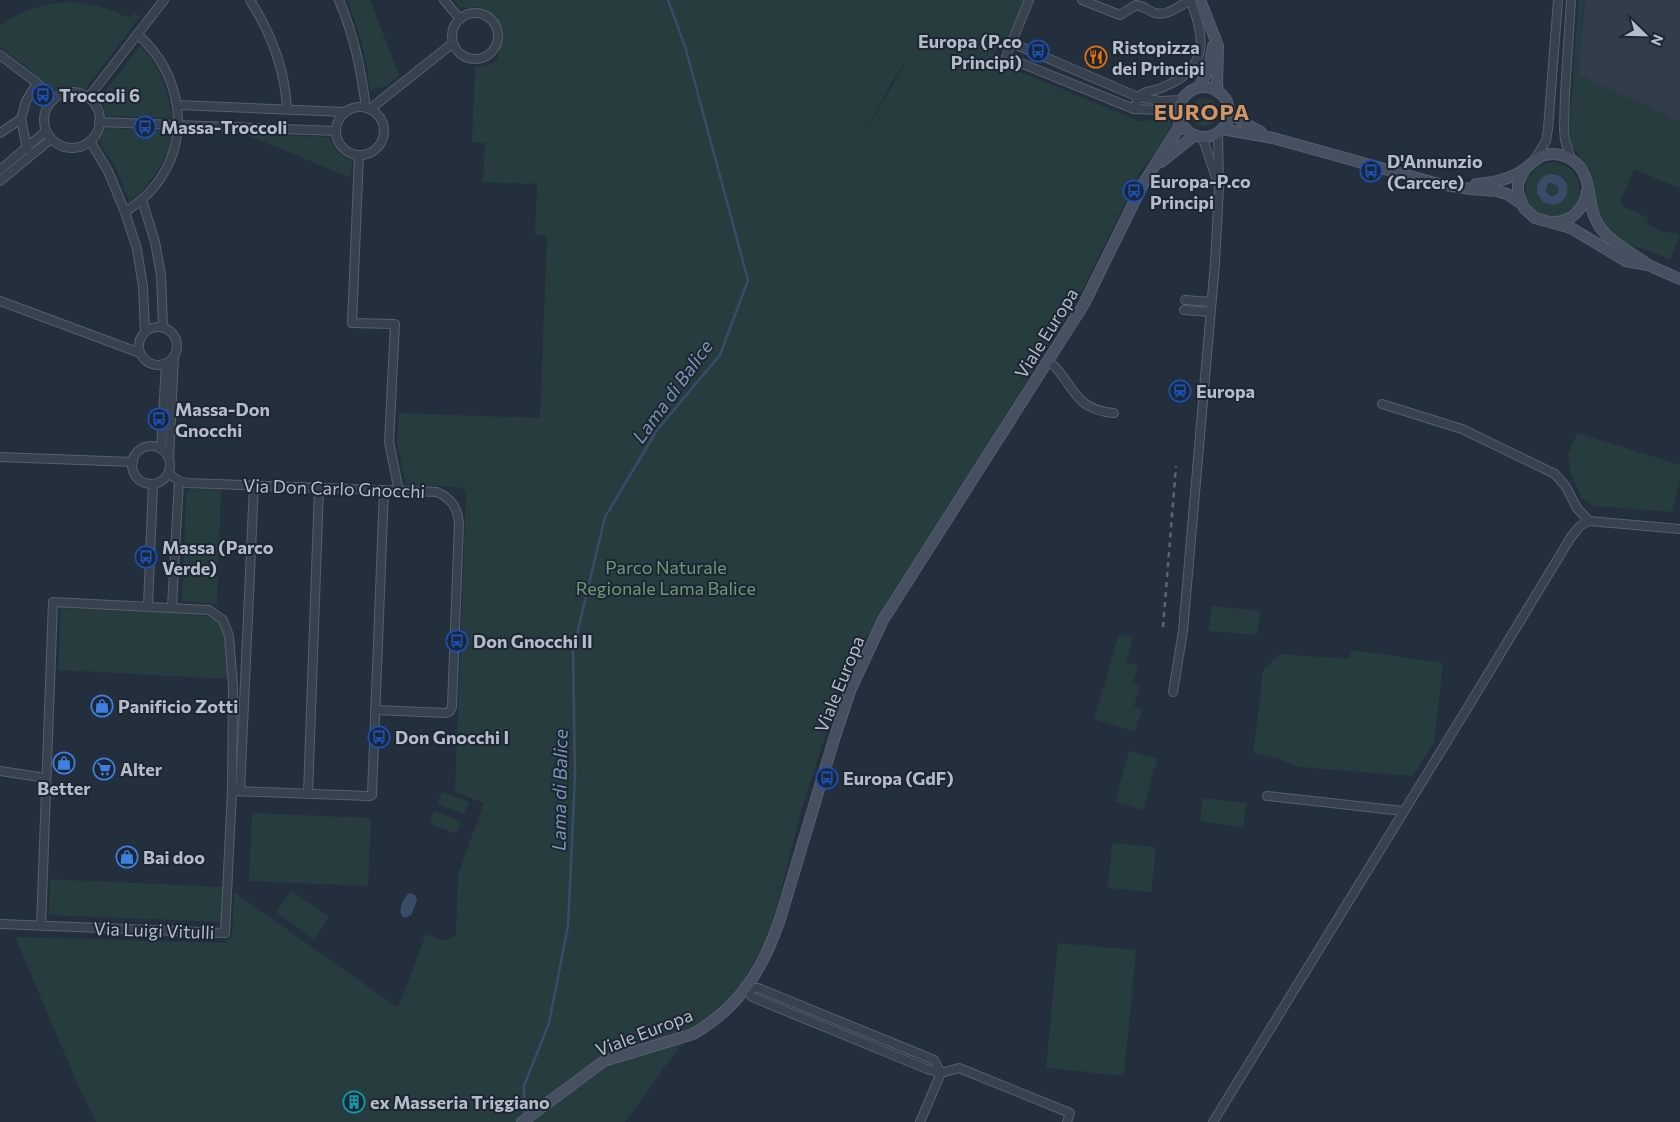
<svg xmlns="http://www.w3.org/2000/svg" width="1680" height="1122" font-family="Commissioner,sans-serif">
<style>
.airport{fill:#323c4b}
.green{fill:#263c3f;fill-rule:evenodd}
.water{fill:#394c67;fill-rule:evenodd}
.lines{fill:none;stroke-linecap:round;stroke-linejoin:round}
.stream{stroke:#394c67;stroke-width:2.5}
.street-casing{stroke:#565f6c;stroke-width:10}
.secondary-casing{stroke:#565f6c;stroke-width:12}
.street{stroke:#38414e;stroke-width:8}
.secondary{stroke:#465061;stroke-width:10}
.rail{stroke:#5a6575;stroke-width:2.5;stroke-dasharray:5 5;stroke-linecap:butt}
.labels{text-anchor:middle;dominant-baseline:central;stroke-width:4;stroke-linejoin:round;paint-order:stroke}
.poi-label{font-size:18px;font-weight:bold;fill:#b4bcc9;stroke:#1d2633;text-anchor:start}
.street-label{font-size:18px;fill:#b4bcc9;stroke:#1d2633}
.park-label{font-size:18px;fill:#6b9a76;stroke:#1d2633}
.water-label{font-size:19px;font-style:italic;fill:#7c92b1;stroke:#1d2633}
.district-label{font-size:22px;font-weight:bold;letter-spacing:1px;fill:#d59563;stroke:#1d2633}
</style>
<rect width="100%" height="100%" fill="#242f3e"/>
<!-- airport -->
<polygon class="airport" points="1585,0 1680,0 1680,123 1578,74"/>
<!-- green -->
<g class="green">
<path d="M347 0H370L399 75 386 86 370 90C367 59 359 29 347 0Z"/>
<path d="M454 0H1024L1008 40 1001 37 992 60 1139 121 1168 119 1171 122 1172 133 1140 172 1081 293 1008 411 973 474 847 669 801 811 770 933 741 986 680 1046 625 1122H96L78 1085 15 937 225 943 232 935 234 892 398 1008 426 934 446 941 456 935 458 875 484 803 455 792 466 495 463 489 459 487 406 485 397 443 399 413 540 418 547 236 535 235 537 184 483 182 485 143 472 142 475 67 488 66 497 60 503 37 496 19 477 7 460 8ZM913 49 865 134 889 87Z"/>
<polygon points="1578,0 1585,0 1578,74 1680,123 1680,188 1636,170 1633,172 1620,201 1624,207 1647,217 1649,225 1664,233 1670,232 1679,235 1679,238 1670,260 1655,253 1627,244 1610,232 1602,220 1597,210 1591,171 1571,145 1570,124"/>
<path d="M65 2C88 2 109 8 129 18L134 12 140 17 85 89 71 86 54 91 23 64 0 47V26C20 11 41 4 65 2Z"/>
<path d="M140 46C161 65 168 91 172 118L106 116 104 107 99 99Z"/>
<circle cx="1204" cy="112" r="14"/>
<path d="M105 128 172 131C168 160 152 183 130 202L114 164 98 141Z"/>
<path d="M245 134 330 137C333 149 340 156 352 161L351 178Z"/>
<path d="M1554 162C1594 169 1583 223 1547 216 1541 215 1535 211 1531 206 1517 186 1532 164 1554 162ZM1553 173 1560 175 1565 179V200L1537 193C1536 181 1542 177 1553 173Z"/>
<circle cx="1553" cy="189" r="6"/>
<polygon points="1577,433 1680,465 1680,481 1672,512 1593,506 1581,497 1570,470 1568,455"/>
<polygon points="192,489 221,490 217,604 182,601 186,495 188,491"/>
<polygon points="1212,606 1260,611 1257,635 1209,631"/>
<polygon points="61,608 178,613 212,617 220,623 225,634 229,679 58,670"/>
<polygon points="1119,634 1133,638 1126,662 1138,666 1132,683 1140,685 1134,706 1142,709 1135,732 1094,719"/>
<polygon points="1352,650 1443,663 1434,742 1413,776 1300,767 1279,759 1253,753 1263,671 1280,654 1349,659"/>
<polygon points="1129,751 1157,759 1143,810 1115,802"/>
<polygon points="442,792 469,802 464,814 437,804"/>
<polygon points="1203,798 1246,803 1243,827 1200,821"/>
<polygon points="434,811 461,821 456,834 429,823"/>
<polygon points="252,813 371,818 368,886 249,881"/>
<polygon points="1112,843 1156,847 1151,892 1108,888"/>
<polygon points="50,879 222,887 221,922 49,915"/>
<polygon points="291,891 329,917 314,939 276,912"/>
<polygon points="1058,943 1136,950 1124,1076 1046,1068"/>
</g>
<!-- water -->
<g class="water">
<path d="M1549 174C1570 172 1575 199 1555 205L1544 203 1537 193C1536 184 1540 177 1549 174ZM1552 183 1558 186 1559 190 1557 194 1552 196 1548 194 1546 190 1548 184Z"/>
<path d="M409 893 415 895 417 900 411 915 404 918C396 911 403 899 409 893Z"/>
</g>
<g class="lines">
<!-- stream -->
<polyline class="stream" points="524,1117 524,1086 549,1023 568,926 575,776 573,651 605,517 657,430 720,355 748,280 685,46 668,0"/>
<!-- street casing -->
<g class="street-casing">
<g id="street">
<path d="M250 0C271 33 285 70 287 109"/>
<path d="M339 0C354 36 361 69 366 108"/>
<polyline points="444,0 460,19"/>
<polyline points="1029,0 1006,57 1134,109 1159,110 1179,114"/>
<path d="M1082 0 1120 15 1136 5C1148 7 1147 11 1155 13 1166 17 1181 5 1190 0"/>
<polyline points="1571,0 1565,94 1564,130 1565,140 1571,159"/>
<circle cx="475" cy="36" r="23"/>
<polyline points="1012,43 1138,97 1160,101 1182,100"/>
<polyline points="0,55 37,83 53,100"/>
<circle cx="72" cy="120" r="28"/>
<polyline points="88,98 164,0"/>
<polyline points="178,105 345,112"/>
<circle cx="360" cy="131" r="24"/>
<polyline points="370,109 453,43"/>
<path d="M1134 109C1140 91 1141 94 1158 89 1162 88 1167 85 1172 83 1210 64 1204 33 1190 0"/>
<polyline points="99,122 336,131"/>
<polyline points="0,133 21,119"/>
<polyline points="1202,136 1215,175"/>
<polyline points="90,141 108,171 125,212 137,249 143,287 145,332"/>
<polyline points="27,149 21,119 26,101 37,83"/>
<polyline points="359,155 352,323 395,324 389,442 399,491"/>
<polyline points="1535,159 1546,141 1548,129 1558,0"/>
<polyline points="0,170 46,131"/>
<polyline points="0,181 51,139"/>
<polyline points="142,200 155,242 161,275 163,327"/>
<path d="M125 212C136 205 146 197 154 187 193 141 182 72 137 34"/>
<polyline points="1185,300 1211,302"/>
<polyline points="0,301 140,353"/>
<polyline points="1184,310 1210,312"/>
<circle cx="158" cy="346" r="19"/>
<path d="M1049 361C1074 382 1072 410 1114 413"/>
<polyline points="1382,404 1462,429 1555,474 1566,487 1577,508 1589,521"/>
<circle cx="151" cy="465" r="19"/>
<polyline points="161,449 166,364"/>
<polyline points="0,457 133,462"/>
<polyline points="169,459 174,356"/>
<path d="M169 474 179 481 187 483 437 492C452 499 457 507 459 523L452 707 450 711 446 713 375 710"/>
<polyline points="148,606 153,485"/>
<polyline points="172,607 179,481"/>
<polyline points="1173,692 1183,631 1215,263 1219,187 1218,132"/>
<polyline points="0,771 46,778"/>
<polyline points="232,791 369,796 372,795 384,490"/>
<polyline points="240,791 254,485"/>
<polyline points="308,794 319,488"/>
<polyline points="1267,796 1403,811"/>
<polyline points="0,924 225,933 232,791 233,686 229,636 223,620 209,610 53,602 41,926"/>
<polyline points="746,988 752,997 927,1069 941,1073 959,1068 1070,1113 1067,1122"/>
<polyline points="746,988 758,988 934,1060 941,1073"/>
<polyline points="920,1122 941,1073"/>
<polyline points="1213,1122 1468,707 1571,537 1580,526 1589,521 1680,529"/>
</g>
</g>
<!-- secondary casing -->
<g class="secondary-casing">
<g id="secondary">
<polyline points="1200,0 1218,46 1217,84 1218,92"/>
<polyline points="1199,87 1209,68 1213,46"/>
<circle cx="1204" cy="112" r="25"/>
<polyline points="1228,111 1246,124 1261,132"/>
<polyline points="1222,129 1273,138 1435,183 1470,189 1497,191 1507,194 1522,204"/>
<polyline points="1161,162 1195,135"/>
<polyline points="1525,169 1518,183 1518,193 1524,208 1535,218 1571,228 1626,261 1648,265 1680,279"/>
<path d="M1476 184C1493 183 1512 179 1526 168 1532 163 1537 157 1545 155 1561 151 1579 160 1585 176 1591 192 1589 210 1598 224 1608 242 1632 252 1648 265"/>
<path d="M1553 222C1572 222 1584 209 1587 191"/>
<path d="M522 1122 604 1061 693 1034C740 1007 763 969 780 919L835 736 850 691 883 620 1084 304 1143 184 1178 129 1180 118"/>
</g>
</g>
<!-- street -->
<use href="#street" class="street"/>
<!-- secondary -->
<use href="#secondary" class="secondary"/>
<!-- rail -->
<polyline class="rail" points="1163,627 1176,466"/>
</g>
<!-- icons -->
<defs>
<g id="bus-ring" transform="scale(1.125)"><circle r="9.5" fill="#1d2633" stroke="#1a4fb4" stroke-width="1.5"/><path d="M-5-6H5V4H4V6H2V4H-2V6H-4V4H-5ZM-3.5-4V0h7V-4ZM-3.5 1.2v1.5H-2V1.2ZM2 1.2v1.5H3.5V1.2Z" fill="#1a4fb4"/></g>
<g id="restaurant-ring" transform="scale(1.125)"><circle r="9.5" fill="#1d2633" stroke="#e8710a" stroke-width="1.5"/><path d="M-5-6h1v4h1v-4h1v4h1v-4h1v5L-1.5 .5V6h-2V.5L-5-1ZM5-6V6H3V1.5H1.5Q1.5-4 5-6Z" fill="#e8710a"/></g>
<g id="station-ring" transform="scale(1.125)"><circle r="9.5" fill="#1d2633" stroke="#1a4fb4" stroke-width="1.5"/><path d="M-3-6H3Q5-6 5-4V2Q5 4 3 4L4.5 6H3L1.5 4h-3L-3 6H-4.5L-3 4Q-5 4-5 2V-4Q-5-6-3-6ZM-3.5-4v3h7v-3ZM-3.5 1v1.5H-2V1ZM2 1v1.5H3.5V1Z" fill="#1a4fb4"/></g>
<g id="shop-ring" transform="scale(1.125)"><circle r="9.5" fill="#1d2633" stroke="#3f7fe0" stroke-width="1.5"/><path d="M-5-2.5h2.3a2.7 3.5 0 0 1 5.4 0H5L5.5 6h-11ZM-1.5-2.5h3a1.5 2.3 0 0 0-3 0Z" fill="#3f7fe0"/></g>
<g id="supermarket-ring" transform="scale(1.125)"><circle r="9.5" fill="#1d2633" stroke="#3f7fe0" stroke-width="1.5"/><path d="M-6-5.5h2.5l.6 2H6L4.5 2H-2.5L-4.4-4H-6ZM-1.5 3.2a1.3 1.3 0 1 0 .1 0ZM3 3.2a1.3 1.3 0 1 0 .1 0Z" fill="#3f7fe0"/></g>
<g id="building-ring" transform="scale(1.125)"><circle r="9.5" fill="#1d2633" stroke="#0f9aa8" stroke-width="1.5"/><path d="M-4-6H4V6H1V3H-1V6H-4ZM-2.5-4.3h1.7v1.8h-1.7ZM.8-4.3h1.7v1.8H.8ZM-2.5-1h1.7V.8h-1.7ZM.8-1h1.7V.8H.8Z" fill="#0f9aa8"/></g>
</defs>
<g fill-rule="evenodd">
<use href="#bus-ring" x="1038" y="51"/>
<use href="#restaurant-ring" x="1096" y="57"/>
<use href="#bus-ring" x="43" y="95"/>
<use href="#bus-ring" x="145" y="127"/>
<use href="#bus-ring" x="1371" y="171"/>
<use href="#bus-ring" x="1134" y="191"/>
<use href="#station-ring" x="1180" y="391"/>
<use href="#bus-ring" x="159" y="419"/>
<use href="#bus-ring" x="146" y="557"/>
<use href="#bus-ring" x="457" y="641"/>
<use href="#shop-ring" x="102" y="706"/>
<use href="#bus-ring" x="379" y="737"/>
<use href="#shop-ring" x="64" y="763"/>
<use href="#supermarket-ring" x="104" y="769"/>
<use href="#bus-ring" x="827" y="778"/>
<use href="#shop-ring" x="127" y="857"/>
<use href="#building-ring" x="354" y="1102"/>
</g>
<g class="labels">
<!-- poi labels -->
<g class="poi-label">
<text x="1022" y="41" text-anchor="end">Europa (P.co<tspan x="1022" dy="21">Principi)</tspan></text>
<text x="1112" y="47">Ristopizza<tspan x="1112" dy="21">dei Principi</tspan></text>
<text x="59" y="95">Troccoli 6</text>
<text x="161" y="127">Massa-Troccoli</text>
<text x="1387" y="161">D'Annunzio<tspan x="1387" dy="21">(Carcere)</tspan></text>
<text x="1150" y="181">Europa-P.co<tspan x="1150" dy="21">Principi</tspan></text>
<text x="1196" y="391">Europa</text>
<text x="175" y="409">Massa-Don<tspan x="175" dy="21">Gnocchi</tspan></text>
<text x="162" y="547">Massa (Parco<tspan x="162" dy="21">Verde)</tspan></text>
<text x="473" y="641">Don Gnocchi II</text>
<text x="118" y="706">Panificio Zotti</text>
<text x="395" y="737">Don Gnocchi I</text>
<text x="120" y="769">Alter</text>
<text x="843" y="778">Europa (GdF)</text>
<text x="64" y="788" text-anchor="middle">Better</text>
<text x="143" y="857">Bai doo</text>
<text x="370" y="1102">ex Masseria Triggiano</text>
</g>
<!-- street labels -->
<g class="street-label">
<text transform="translate(1046 333) rotate(-58)">Viale Europa</text>
<text transform="translate(334 488) rotate(2)">Via Don Carlo Gnocchi</text>
<text transform="translate(839 684) rotate(-68)">Viale Europa</text>
<text transform="translate(154 930) rotate(2)">Via Luigi Vitulli</text>
<text transform="translate(644 1032) rotate(-21)">Viale Europa</text>
</g>
<!-- park labels -->
<g class="park-label">
<text x="666" y="567">Parco Naturale<tspan x="666" dy="21">Regionale Lama Balice</tspan></text>
</g>
<!-- water labels -->
<g class="water-label">
<text transform="translate(672 391) rotate(-54)">Lama di Balice</text>
<text transform="translate(559 790) rotate(-89)">Lama di Balice</text>
</g>
<!-- district labels -->
<g class="district-label">
<text x="1202" y="111">EUROPA</text>
</g>
</g>
<!-- north arrow -->
<g transform="translate(1645 35) rotate(113)" stroke="#1d2633" stroke-width="4" paint-order="stroke">
<path d="M0-4L9 19L0 12L-9 19Z" fill="#b4bcc9"/>
<text y="-8" font-size="14" font-weight="bold" text-anchor="middle" fill="#b4bcc9">N</text>
</g>
</svg>
